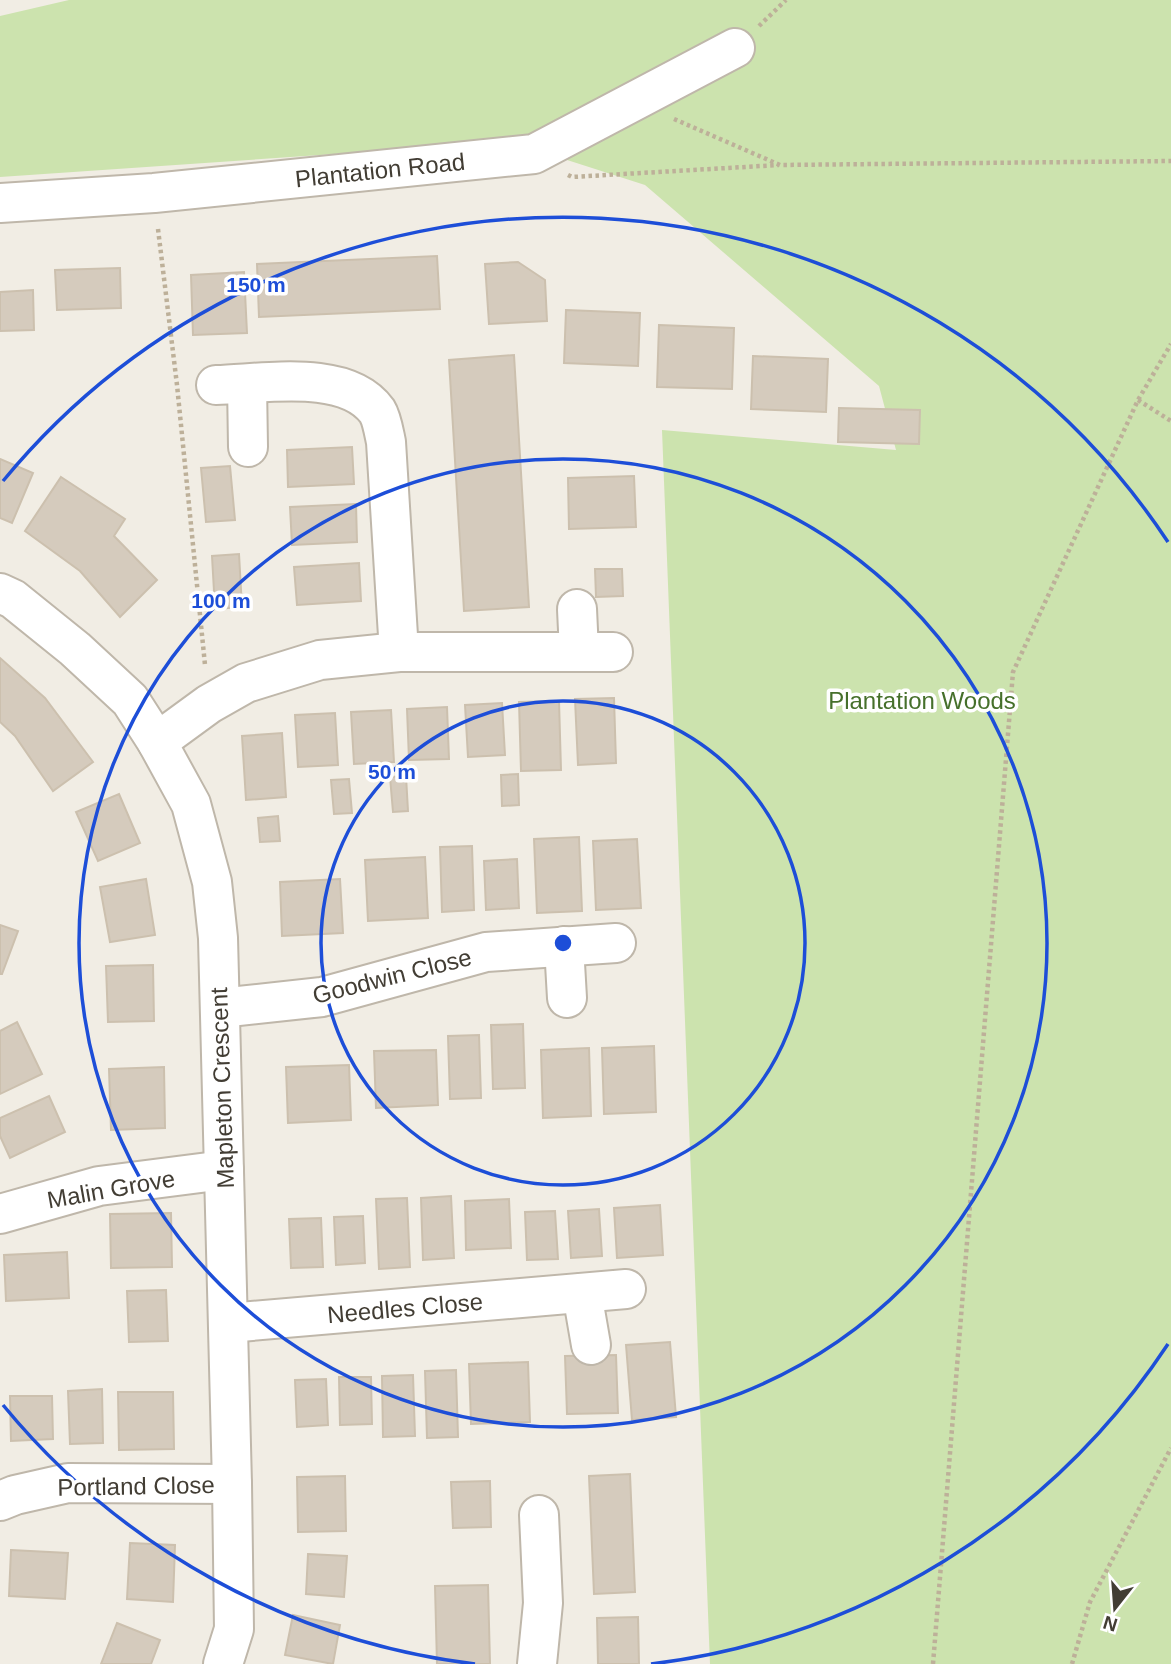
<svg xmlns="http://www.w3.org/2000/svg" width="1171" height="1664" font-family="Helvetica,sans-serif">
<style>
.green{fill:#cce3ae}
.building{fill:#d5cbbd;stroke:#ccc0ae;stroke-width:2}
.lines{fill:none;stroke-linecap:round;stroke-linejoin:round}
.street-casing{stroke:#bfb7aa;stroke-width:42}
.path{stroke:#bdb099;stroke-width:4.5;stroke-dasharray:3.5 3.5;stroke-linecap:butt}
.street{stroke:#fff;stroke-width:38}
.ring{fill:none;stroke:#1d4ed8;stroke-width:3.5}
.labels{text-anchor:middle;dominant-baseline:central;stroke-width:7;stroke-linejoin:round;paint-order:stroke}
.street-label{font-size:24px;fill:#423d34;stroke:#fff}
.park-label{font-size:24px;fill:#46702b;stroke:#fff}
.centre{fill:#1d4ed8;stroke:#fff;stroke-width:3.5}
.ring-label{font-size:21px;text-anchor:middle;font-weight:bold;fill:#1d4ed8;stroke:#fff;stroke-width:7;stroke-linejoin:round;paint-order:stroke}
</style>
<rect width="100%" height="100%" fill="#f1ede4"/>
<!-- green -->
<polygon class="green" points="69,0 1171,0 1171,1664 710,1664 662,430 896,450 879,386 645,185 511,142 0,177 0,16"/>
<!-- building -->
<g class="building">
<polygon points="437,256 440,309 259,317 257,264"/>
<polygon points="518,262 545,280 547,321 489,324 485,264"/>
<polygon points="120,268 121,308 57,310 55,270"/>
<polygon points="244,272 247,333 193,335 191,275"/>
<polygon points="33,290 34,330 0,331 0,292"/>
<polygon points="566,310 640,313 638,366 564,363"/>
<polygon points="659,325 734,328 732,389 657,387"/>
<polygon points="514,355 529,607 464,611 449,360"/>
<polygon points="753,356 828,359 826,412 751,409"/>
<polygon points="839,408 920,410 919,444 838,442"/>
<polygon points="352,447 354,484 288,487 287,450"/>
<polygon points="0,459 33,473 12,523 0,518"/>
<polygon points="230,466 235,520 206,522 201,468"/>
<polygon points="634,476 636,527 569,529 568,478"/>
<polygon points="61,477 125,519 114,536 157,580 120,617 80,571 25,531"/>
<polygon points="356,504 357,542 292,545 290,507"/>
<polygon points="239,554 242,607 215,609 212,556"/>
<polygon points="359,563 361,601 297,605 294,567"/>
<polygon points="595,569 622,569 623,596 596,597"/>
<polygon points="0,658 45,698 93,762 53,791 15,736 0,722"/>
<polygon points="614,698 616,763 578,765 575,699"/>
<polygon points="559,701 561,770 521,771 519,702"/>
<polygon points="502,703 505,755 468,757 465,705"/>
<polygon points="447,707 449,759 409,760 407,709"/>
<polygon points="391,710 394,762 354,764 351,712"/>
<polygon points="335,713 338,765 298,767 295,715"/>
<polygon points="282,733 286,797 246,800 242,736"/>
<polygon points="518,774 519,805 502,806 501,775"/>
<polygon points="406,776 408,811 393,812 390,777"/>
<polygon points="349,779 352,813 334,814 331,780"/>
<polygon points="119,794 140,843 98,861 76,812"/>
<polygon points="278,816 280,841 260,842 258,818"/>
<polygon points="579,837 582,911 537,913 534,839"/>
<polygon points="637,839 641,908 596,910 593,841"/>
<polygon points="472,846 474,910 442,912 440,847"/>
<polygon points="425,857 428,918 368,921 365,860"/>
<polygon points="517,859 519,908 486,910 484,861"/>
<polygon points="146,879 155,935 110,942 100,887"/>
<polygon points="340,879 343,933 282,936 280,882"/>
<polygon points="0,925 18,931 2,974 0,974"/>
<polygon points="153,965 154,1021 108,1022 106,966"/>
<polygon points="17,1022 42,1074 0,1094 0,1031"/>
<polygon points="523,1024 525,1088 493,1089 491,1025"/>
<polygon points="479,1035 481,1098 450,1099 448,1036"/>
<polygon points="654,1046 656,1112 604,1114 602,1048"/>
<polygon points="589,1048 591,1116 543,1118 541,1050"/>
<polygon points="436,1050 438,1105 376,1108 374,1051"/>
<polygon points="349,1065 351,1120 288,1123 286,1067"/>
<polygon points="164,1067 165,1128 111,1130 109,1069"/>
<polygon points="49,1096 65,1132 10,1158 0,1136 0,1118"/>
<polygon points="451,1196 454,1258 423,1260 421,1198"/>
<polygon points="407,1198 410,1267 379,1269 376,1199"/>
<polygon points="509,1199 511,1248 466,1250 465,1201"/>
<polygon points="660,1205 663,1255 617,1258 614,1208"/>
<polygon points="599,1209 602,1256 571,1258 568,1211"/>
<polygon points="555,1211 558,1259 527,1260 525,1212"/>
<polygon points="171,1213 172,1267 111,1268 110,1214"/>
<polygon points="363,1216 365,1263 336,1265 334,1217"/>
<polygon points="321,1218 323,1267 291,1268 289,1219"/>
<polygon points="67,1252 69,1298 6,1301 4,1255"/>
<polygon points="166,1290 168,1341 129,1342 127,1291"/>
<polygon points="670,1342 676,1417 632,1420 626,1345"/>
<polygon points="616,1355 618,1413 567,1414 565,1356"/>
<polygon points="528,1362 530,1422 471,1424 469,1364"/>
<polygon points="456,1370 458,1437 427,1438 425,1371"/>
<polygon points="413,1375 415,1436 383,1437 382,1376"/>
<polygon points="339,1377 371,1377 372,1424 340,1425"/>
<polygon points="326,1379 328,1425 297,1427 295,1380"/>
<polygon points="102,1389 103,1443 70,1444 68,1391"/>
<polygon points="118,1392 173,1392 174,1449 119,1450"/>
<polygon points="10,1396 52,1396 53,1439 11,1441"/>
<polygon points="630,1474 635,1592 594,1594 589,1476"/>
<polygon points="345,1476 346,1531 298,1532 297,1477"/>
<polygon points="490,1481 491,1527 453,1528 451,1482"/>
<polygon points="130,1543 175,1545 173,1602 127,1599"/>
<polygon points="11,1550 68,1553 65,1599 9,1596"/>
<polygon points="308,1554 347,1556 344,1597 306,1594"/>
<polygon points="488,1585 490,1664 437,1664 435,1586"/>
<polygon points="293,1615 340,1625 333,1664 285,1655"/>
<polygon points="638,1617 639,1664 598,1664 597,1618"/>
<polygon points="117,1623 160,1640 151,1664 101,1664"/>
</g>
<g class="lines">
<!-- street casing -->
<g class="street-casing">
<g id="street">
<polyline points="0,203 154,193 534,154 735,48"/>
<polyline points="247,384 248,447"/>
<path d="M216 385C262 384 346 368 377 411 382 419 384 433 386 442L399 652"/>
<polyline points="0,593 13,599 75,649 130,700 157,742 191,804 212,882 218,938 232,1484 234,1629 223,1664"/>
<polyline points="577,609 579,652"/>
<polyline points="157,742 209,704 246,683 320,660 399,652 613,652"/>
<polyline points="564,946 567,998"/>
<polyline points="220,1008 322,997 486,952 616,943"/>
<polyline points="0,1214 99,1186 224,1170"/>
<polyline points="582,1293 591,1345"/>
<polyline points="228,1323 626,1289"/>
<polyline points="0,1501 15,1495 68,1483 232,1484"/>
<polyline points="537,1664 543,1603 539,1515"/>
</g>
</g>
<!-- path -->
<g class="path">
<polyline points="759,26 786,0"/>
<polyline points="674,119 780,165 1171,161"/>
<polyline points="568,175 572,177 779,165"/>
<polyline points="158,229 177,385 205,665"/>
<polyline points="1138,400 1171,421"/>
<polyline points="933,1664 1013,672 1138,400 1171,344"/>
<polyline points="1072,1664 1090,1602 1171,1448"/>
</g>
<!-- street -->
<use href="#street" class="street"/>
</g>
<!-- distance rings -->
<g class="ring">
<circle cx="563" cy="943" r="242"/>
<circle cx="563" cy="943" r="484"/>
<path d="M1168 1344A726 726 0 0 1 651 1664M475 1664A726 726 0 0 1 3 1405M3 481A726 726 0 0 1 1168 542"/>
</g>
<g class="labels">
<!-- street labels -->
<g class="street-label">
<text transform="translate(380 170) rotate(-6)">Plantation Road</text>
<text transform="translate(392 976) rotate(-14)">Goodwin Close</text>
<text transform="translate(222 1088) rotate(-92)">Mapleton Crescent</text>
<text transform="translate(111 1189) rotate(-10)">Malin Grove</text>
<text transform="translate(405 1308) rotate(-5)">Needles Close</text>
<text transform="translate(136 1486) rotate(-1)">Portland Close</text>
</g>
<!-- park labels -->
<g class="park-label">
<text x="922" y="700">Plantation Woods</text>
</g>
</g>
<circle cx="563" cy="943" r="10" class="centre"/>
<g class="ring-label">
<text x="256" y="292">150 m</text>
<text x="221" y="608">100 m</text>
<text x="392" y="779">50 m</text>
</g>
<!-- north arrow -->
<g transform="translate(1115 1608) rotate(197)" stroke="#ffffff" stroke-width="5" paint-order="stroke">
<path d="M0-5L12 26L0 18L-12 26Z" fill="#423d34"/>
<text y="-10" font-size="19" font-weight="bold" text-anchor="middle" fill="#423d34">N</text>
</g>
</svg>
